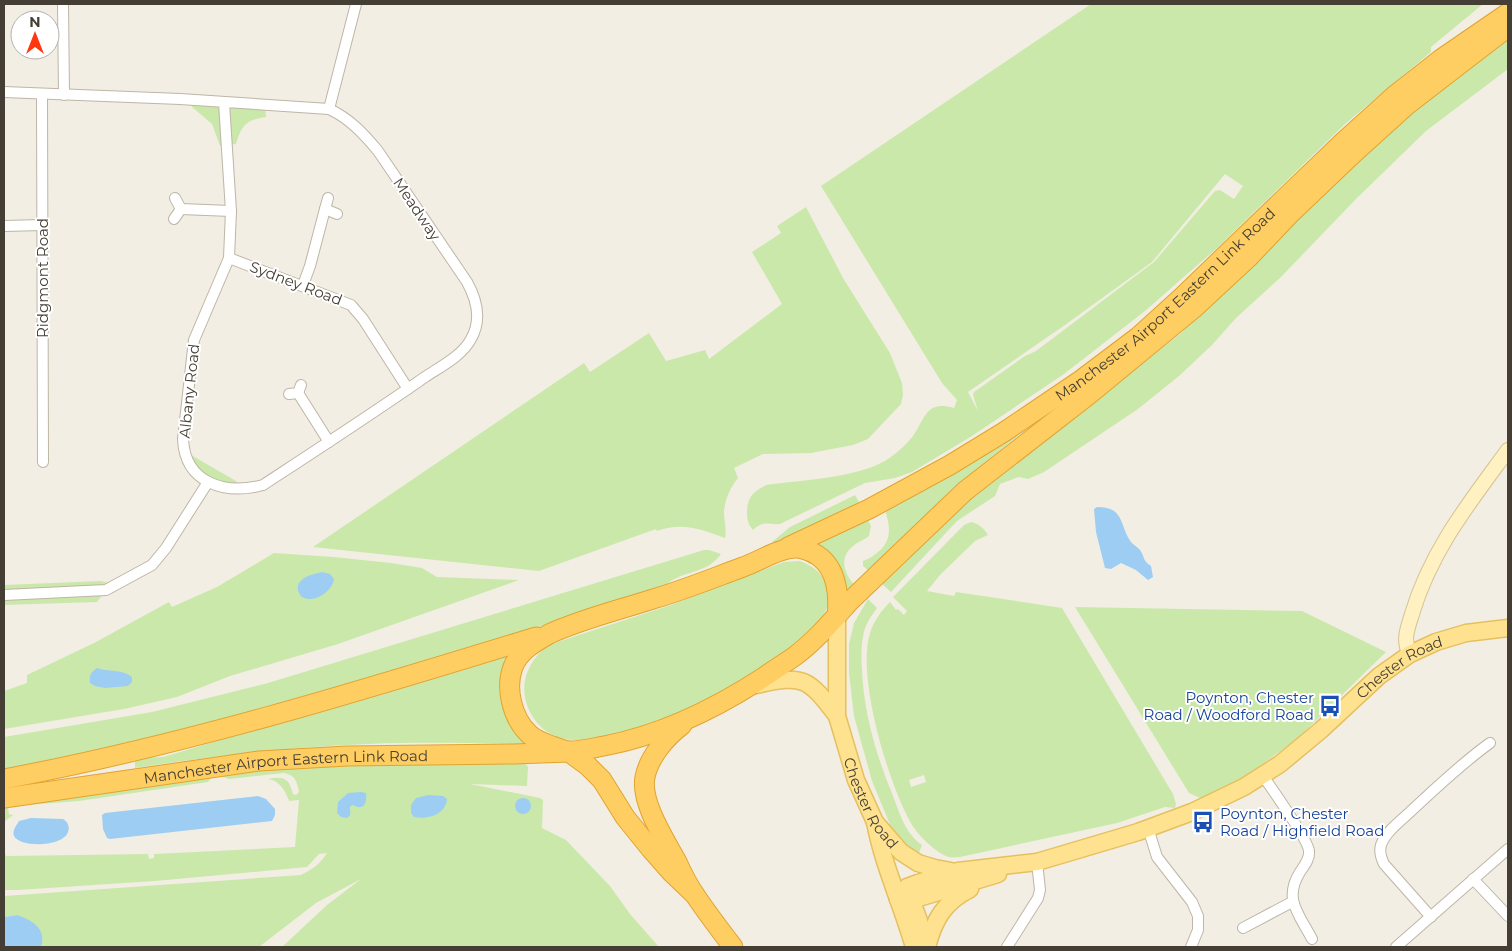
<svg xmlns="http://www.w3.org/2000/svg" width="1512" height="951" font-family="Montserrat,sans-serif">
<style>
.green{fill:#cbe8ab;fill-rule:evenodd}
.water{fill:#9dcdf2}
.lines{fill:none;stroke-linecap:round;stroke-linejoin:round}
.street-casing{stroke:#beb6a6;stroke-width:12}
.secondary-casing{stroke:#d4c392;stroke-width:16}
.primary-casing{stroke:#e6c05e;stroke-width:19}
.highway-casing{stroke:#e1a32f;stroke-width:21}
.street{stroke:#fff;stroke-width:10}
.secondary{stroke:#fff1c1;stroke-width:14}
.primary{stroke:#ffe290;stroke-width:16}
.highway{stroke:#ffce62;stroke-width:19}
.labels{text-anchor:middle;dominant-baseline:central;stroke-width:4;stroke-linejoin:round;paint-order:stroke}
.street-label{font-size:15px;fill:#443e34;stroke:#fff}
.transit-label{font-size:15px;fill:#164399;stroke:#fff;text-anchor:end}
</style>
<rect width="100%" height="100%" fill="#f2eee4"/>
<!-- green -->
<g class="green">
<path d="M1091 4H1483L1431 47V52L1345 124 1217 248 1145 311 1064 374 972 436 912 472 895 478 865 483 780 524C767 525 764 520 753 530 745 522 745 504 752 495 756 490 761 488 766 485 801 480 863 478 891 457 899 451 907 444 913 436 926 417 926 400 954 408L957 400 942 383 821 186ZM1225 174 1243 186 1234 199 1220 190 1215 191 1154 262 1036 351 1025 356 974 392 973 395 978 411 968 392 1065 325 1152 262Z"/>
<polygon points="1508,37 1508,69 1426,131 1356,199 1280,278 1236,318 1212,345 1179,376 1138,409 1044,472 1028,479 1019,477 1000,484 995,496 957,521 891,592 881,583 975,493 1180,334 1384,132"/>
<path d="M192 100 265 105 266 117C246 120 242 125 236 144L220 146 212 124 192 107Z"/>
<path d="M806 207 843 278 890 353 902 383 903 395 901 404 868 439 853 445 811 453 763 454 734 468 738 478C730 488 725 499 724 512 724 521 727 529 725 538 700 529 683 522 657 531L656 529 539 571 313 547 584 363 590 372 649 333 666 361 705 350 709 359 782 304 752 252 781 233 777 226Z"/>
<path d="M1022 425 1025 430 953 488 869 571 863 566V561C867 559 871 558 874 555 893 543 891 526 884 508Z"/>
<polygon points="191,455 236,481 240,489 219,487 187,460"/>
<path d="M855 495 860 504C840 515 794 544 772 542L790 527Z"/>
<path d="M866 516 871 526 869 536C864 540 857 542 852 547 839 558 844 574 855 585L846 593 843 577 809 544Z"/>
<path d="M971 522C980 524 983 528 988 535L975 541 940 575 927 591 954 596 956 592 1062 608 1173 794 1176 804 1175 808 1165 807 1117 823 960 857C957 857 952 858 949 857 937 854 918 835 912 825 889 786 856 677 870 633 874 621 881 611 890 602L896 610 898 609 904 615 907 611 893 597 964 525ZM924 775 926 782 911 787 909 780Z"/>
<path d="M704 550H709L721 554C707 573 689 570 671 581 666 584 662 588 658 591L234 719 4 772V737L152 712 268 683Z"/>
<polygon points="274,553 334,557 391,563 422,568 437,577 519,580 338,644 230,676 177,697 124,709 4,729 4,691 27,683 27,675 94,643 169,602 172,607 217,587"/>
<path d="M800 561C816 567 826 576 828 593 829 598 829 603 827 608 822 620 812 628 803 636 791 647 778 658 765 668 749 678 732 686 715 696 705 702 694 710 682 714 656 724 592 745 565 739 547 736 533 722 527 705 519 681 529 661 548 645L671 605 784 562Z"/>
<polygon points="101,581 115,585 106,590 97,602 4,605 4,585"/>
<path d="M868 599 877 608C872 615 866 623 864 632 861 644 861 657 862 670 864 714 876 755 893 796 900 814 905 833 922 845L917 858 899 842 891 827 872 781 854 716 849 673V644L854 623Z"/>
<polygon points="1075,607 1302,611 1386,652 1297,739 1236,783 1213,795 1200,798 1189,793"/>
<path d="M508 655 526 742 524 744C472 743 420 742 369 744 290 747 213 756 135 768V758L163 757Z"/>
<path d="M524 762 528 767 527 786 470 784 540 798 543 800 542 828 566 840 610 886 630 914 659 947H282L327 905 361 879 316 903 259 947H41L42 946 17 915 4 917V896L301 875C313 869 320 864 327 853L319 854 307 867 155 881 18 890H4V852L6 856 148 854 149 859 154 858V854L295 847 299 800 289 801C285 790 280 781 268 779 284 776 289 778 293 794L296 795 299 792C297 781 295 775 284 773L229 779 221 776 250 767Z"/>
<polygon points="208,777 211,778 208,782 79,801 14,806 8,808 9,814 13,815 4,822 4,802 135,782 162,785"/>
</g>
<!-- water -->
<g class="water">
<path d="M1097 507C1125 507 1119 525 1131 542 1133 545 1138 547 1140 550 1145 557 1142 560 1151 566L1153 577 1148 580 1136 570 1121 563 1111 569 1105 568 1096 532 1094 509Z"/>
<path d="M322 572 330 574 334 579C333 590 316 603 304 598 301 597 300 595 299 593 293 579 312 574 322 572Z"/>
<path d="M97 668C108 672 123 669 132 677V682L128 686 105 688 95 686 90 683C89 675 91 672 97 668Z"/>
<path d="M361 792 366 793C367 798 366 809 358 807 356 807 354 805 352 805L350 807C350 812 352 815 347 818L341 817 337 813 338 802 348 793Z"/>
<path d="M428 795 443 796 447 799C446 814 428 820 414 817L411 813V805L416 798Z"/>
<polygon points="258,796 266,799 275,809 275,815 272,821 110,839 107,838 103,829 102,815 105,813"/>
<circle cx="523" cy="806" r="8"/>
<path d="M31 818 63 819C68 822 70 827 68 832 63 847 20 848 14 836 12 831 16 826 19 821Z"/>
<path d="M17 915C32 920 47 929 41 947H4V917Z"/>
</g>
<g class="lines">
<!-- street casing -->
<g class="street-casing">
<g id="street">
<polyline points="63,4 64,95"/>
<path d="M4 92 180 99 329 109C349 118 364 134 378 151L467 282C477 300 482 320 471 339 462 356 440 367 425 377 372 414 318 449 263 485 226 495 185 484 183 439L194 340 229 258 231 211 224 103"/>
<polyline points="42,95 43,462"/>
<polyline points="329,109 356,4"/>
<polyline points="175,198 181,209 231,211"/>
<polyline points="325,209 328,198"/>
<polyline points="174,219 181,209"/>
<polyline points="4,226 42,225"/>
<polyline points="229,258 351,305 363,319 408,389"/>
<polyline points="303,285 310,266 325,209 337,214"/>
<polyline points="298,393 329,442"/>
<polyline points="289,394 298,393 301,385"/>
<polyline points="4,595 106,590 152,565 166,548 208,482"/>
<path d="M1263 776C1272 789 1308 839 1309 851 1310 859 1304 866 1300 872 1283 899 1299 914 1312 939"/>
<polyline points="1148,828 1157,857 1192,902 1198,916 1198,930 1191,947"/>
<polyline points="1473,879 1508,916"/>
<path d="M1431 917 1384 864C1381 858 1379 852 1381 845 1386 831 1401 821 1411 811 1437 787 1462 763 1490 743"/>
<polyline points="1243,928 1292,902"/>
<polyline points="1007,947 1038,898 1040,890 1037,862"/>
<polyline points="1396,947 1508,849"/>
</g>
</g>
<!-- secondary casing -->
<g class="secondary-casing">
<path id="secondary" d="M1410 654C1402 640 1408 628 1412 614 1431 550 1470 502 1508 450"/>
</g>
<!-- primary casing -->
<g class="primary-casing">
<g id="primary">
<path id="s1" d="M837 616V716L856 780 875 822 901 852 918 863 935 868 951 871"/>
<path d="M756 685C804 674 808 678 837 716"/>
<path d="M875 822C883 865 902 905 914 947"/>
<polyline points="908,890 919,921 926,947"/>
<path id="s2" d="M898 899 907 887 918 883 958 871 1037 862 1138 832 1192 812 1244 787 1280 764 1321 730 1379 676 1410 654 1436 642 1466 633 1508 628"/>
<polyline points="898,899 912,900 998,874"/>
<path d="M927 947C934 920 944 902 970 889"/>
</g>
</g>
<!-- highway casing -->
<g class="highway-casing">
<g id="highway">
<path id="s3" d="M788 547 869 509 950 465 1004 432 1081 380 1138 337 1181 298 1343 142 1394 96 1441 59 1508 13"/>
<path d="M837 616C840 587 834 557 803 549 785 544 760 561 743 567 713 578 684 590 653 599 619 610 582 619 549 634 535 642 519 651 513 667 505 688 512 718 529 734 535 740 544 743 552 746 558 748 565 751 570 751 581 751 593 748 604 746 662 735 715 709 764 677 774 670 785 663 795 656 816 640 832 621 849 602L965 491 1091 393 1193 309 1249 257 1289 215 1354 153 1407 105 1508 27"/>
<path d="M682 725C666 737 649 757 645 777 640 802 665 840 677 862 682 873 688 885 695 895 707 913 720 930 733 947"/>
<path d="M4 779C185 745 360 691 536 637"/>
<path id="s4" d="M4 798 259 761 347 756 514 754 569 752 588 766 602 780 625 817 650 848 672 873 694 894"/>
</g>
</g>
<!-- street -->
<use href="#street" class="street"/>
<!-- secondary -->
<use href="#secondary" class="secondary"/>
<!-- primary -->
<use href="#primary" class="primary"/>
<!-- highway -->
<use href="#highway" class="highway"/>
</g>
<!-- icons -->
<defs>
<g id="bus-bare" transform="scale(1.725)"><path d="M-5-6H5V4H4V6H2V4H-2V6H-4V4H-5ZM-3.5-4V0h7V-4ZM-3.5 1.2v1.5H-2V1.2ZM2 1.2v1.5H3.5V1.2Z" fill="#1a4fb4" stroke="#fff" stroke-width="2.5" paint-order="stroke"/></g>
</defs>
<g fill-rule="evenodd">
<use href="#bus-bare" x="1330" y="706"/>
<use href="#bus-bare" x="1203" y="822"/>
</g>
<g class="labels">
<!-- street labels -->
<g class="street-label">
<text transform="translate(417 209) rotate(56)">Meadway</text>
<text transform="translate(42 278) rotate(-90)">Ridgmont Road</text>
<text transform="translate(296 283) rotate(21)">Sydney Road</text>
<text stroke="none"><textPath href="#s3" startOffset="451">Manchester Airport Eastern Link Road</textPath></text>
<text transform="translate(189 391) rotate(-84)">Albany Road</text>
<text stroke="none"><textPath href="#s2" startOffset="566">Chester Road</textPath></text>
<text stroke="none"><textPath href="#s4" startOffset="284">Manchester Airport Eastern Link Road</textPath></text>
<text stroke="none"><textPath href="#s1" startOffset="194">Chester Road</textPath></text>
</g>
<!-- transit labels -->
<g class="transit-label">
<text x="1314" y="697">Poynton, Chester<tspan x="1314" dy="17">Road / Woodford Road</tspan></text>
<text x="1220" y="813" text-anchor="start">Poynton, Chester<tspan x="1220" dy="17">Road / Highfield Road</tspan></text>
</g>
</g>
<!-- border -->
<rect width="1512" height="951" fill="none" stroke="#443e34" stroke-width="10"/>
<!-- north arrow -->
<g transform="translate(35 35)"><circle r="24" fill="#ffffff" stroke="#b4b2ae"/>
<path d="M0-4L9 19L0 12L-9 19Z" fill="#ff370e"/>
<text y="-8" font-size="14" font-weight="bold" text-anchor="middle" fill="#443e34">N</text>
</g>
</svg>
